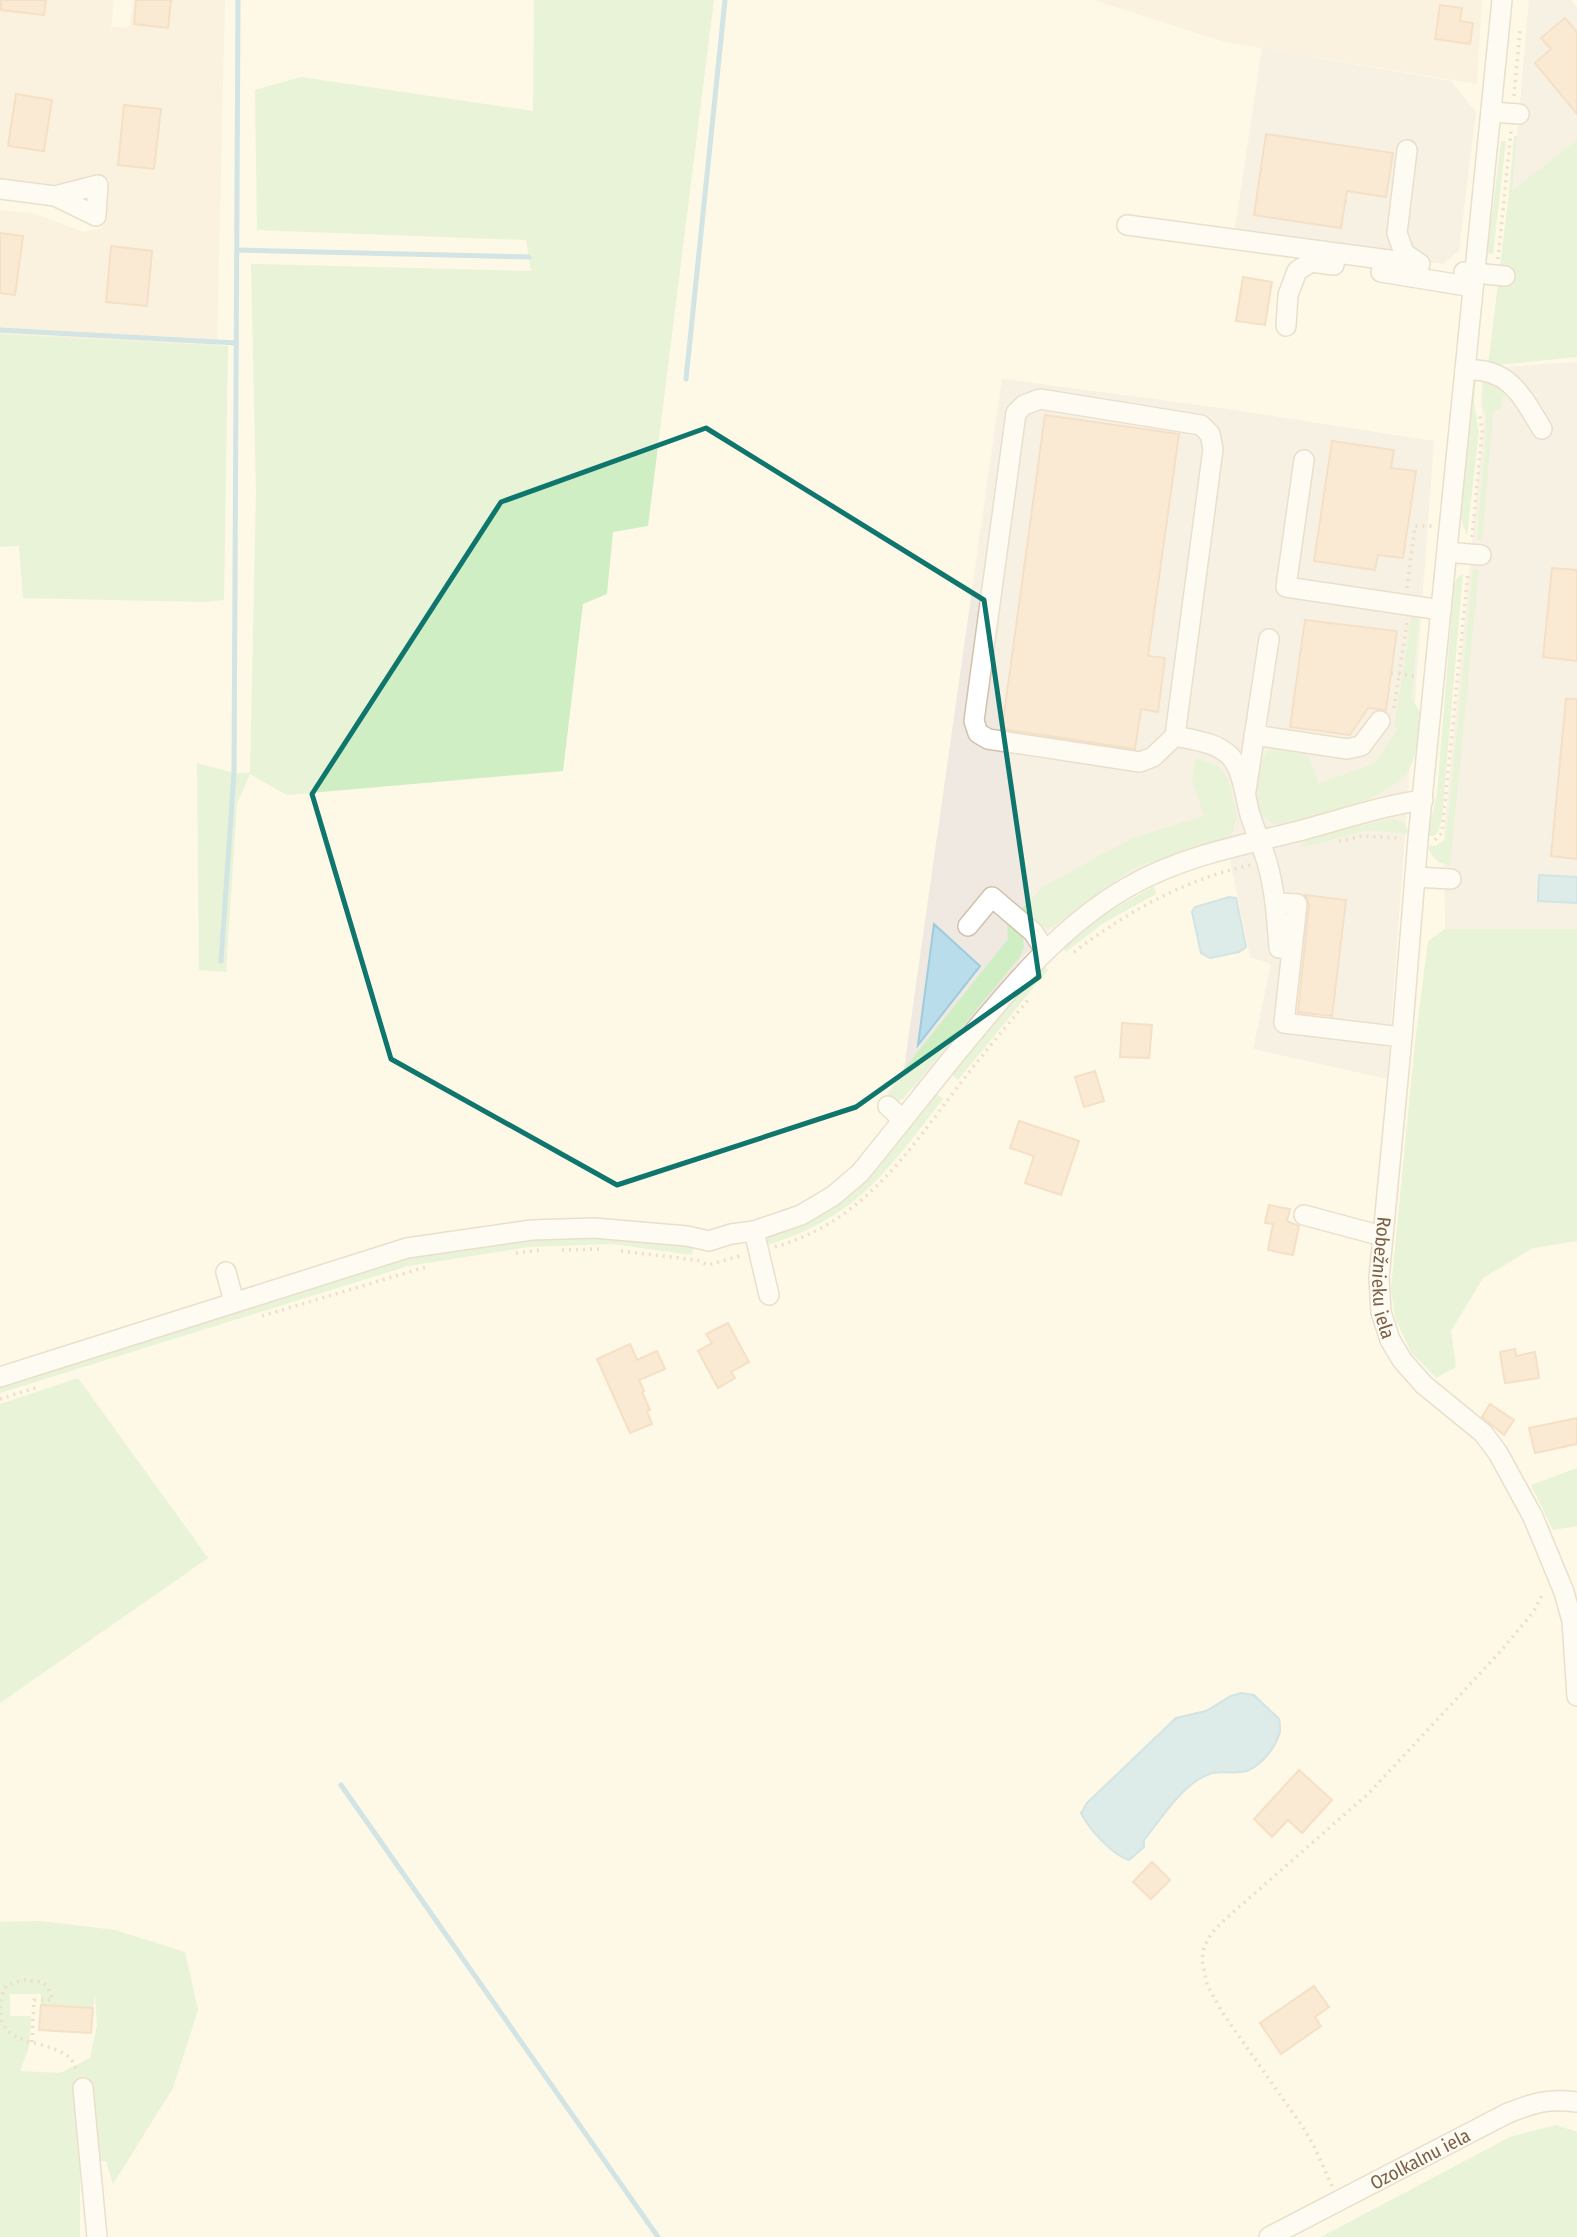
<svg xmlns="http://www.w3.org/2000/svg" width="1577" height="2237" font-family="'Fira Sans Condensed',sans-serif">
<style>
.residential{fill:#f7ebd5}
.industrial{fill:#efe9e1}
.green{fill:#d0eec4;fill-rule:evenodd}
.water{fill:#b9ddea;stroke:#9eccdd;stroke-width:2}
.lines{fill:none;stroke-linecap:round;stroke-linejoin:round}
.stream{stroke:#9eccdd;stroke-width:5}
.building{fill:#f6dabc;stroke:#ebc39b;stroke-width:2}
.minor-casing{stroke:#d2c1ab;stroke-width:22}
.path{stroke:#dcbe9e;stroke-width:3.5;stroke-dasharray:2 5;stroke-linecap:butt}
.minor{stroke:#fff;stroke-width:19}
.marked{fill:none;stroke:#0f766e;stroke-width:5;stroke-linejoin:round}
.labels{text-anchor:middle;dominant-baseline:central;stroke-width:5;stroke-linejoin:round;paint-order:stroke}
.street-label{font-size:19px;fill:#7b6148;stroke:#fffbf0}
</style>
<rect width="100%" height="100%" fill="#fef8e7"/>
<!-- residential -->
<g class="residential">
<polygon points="0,0 114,0 111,27 129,28 133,0 225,0 217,346 0,334 0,210 33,213 83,232 102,228 109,179 37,186 0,182"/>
<polygon points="1094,0 1482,0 1477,84 1225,42"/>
</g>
<!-- industrial -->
<g class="industrial">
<polygon points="1529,0 1571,0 1577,7 1577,140 1512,192"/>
<polygon points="1262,48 1451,81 1476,112 1459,251 1443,264 1234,235"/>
<polygon points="1577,362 1577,929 1445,929 1444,835 1484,419 1481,407 1482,379 1488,368"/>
<polygon points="1002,379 1221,408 1434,441 1387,1079 1253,1049 1271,964 1250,957 1226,841 1116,884 1050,930 1022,958 914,1091 904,1069"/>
</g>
<!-- green -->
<g class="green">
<polygon points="534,0 714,0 648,526 613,532 607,594 583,604 563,771 287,795 250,774 237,804 226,972 199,970 197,763 234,773 250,773 256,493 251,264 531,271 526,240 257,230 255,90 301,77 533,111"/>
<polygon points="1514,136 1517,136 1512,191 1577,140 1577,357 1488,366 1509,192"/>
<polygon points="1501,141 1506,141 1493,254 1487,253"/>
<polygon points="0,334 228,346 224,600 204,602 23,598 19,546 0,547"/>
<polygon points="1473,379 1476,379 1474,404 1479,431 1467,536 1461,519"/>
<polygon points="1483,382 1497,386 1504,391 1501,409 1493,411 1482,541 1477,539 1486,433 1486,412 1482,405"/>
<path d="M1473 569H1479L1450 865C1438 864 1431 857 1428 845L1435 846 1446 839Z"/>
<polygon points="1463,574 1442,818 1438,832 1434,836 1427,836 1437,794 1454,585 1457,578"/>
<path d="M1412 614 1419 616 1412 699 1423 716C1420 734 1418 753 1409 769 1392 800 1315 816 1281 826 1254 818 1257 802 1258 779 1259 757 1268 744 1291 747 1297 748 1301 750 1306 754 1313 762 1315 775 1318 784L1375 763 1397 730 1394 727Z"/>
<polygon points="1196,758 1217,765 1225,773 1230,786 1237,816 1232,833 1225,839 1196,846 1130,870 1052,927 1044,928 1036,925 1033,932 1023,939 1024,948 1019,958 903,1099 897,1101 887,1094 904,1069 1008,939 1007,923 1043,887 1084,864 1135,837 1204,816 1192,780"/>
<path d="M1390 819C1399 820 1410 823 1407 834L1369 830 1303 847 1302 839Z"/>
<polygon points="1154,886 1156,894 1102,924 1066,952 1062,947 1108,912"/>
<polygon points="1445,929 1577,929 1577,1241 1533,1248 1483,1278 1451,1331 1456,1367 1436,1378 1411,1352 1395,1318 1391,1289 1415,1043 1428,941"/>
<polygon points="1043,964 1048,970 958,1080 952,1075"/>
<path d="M937 1094 943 1099C886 1172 857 1219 763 1246L762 1238C848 1213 884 1161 937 1094Z"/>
<polygon points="552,1238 622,1239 693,1246 692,1255 612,1244 529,1247 408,1266 0,1393 0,1386 412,1257 487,1244"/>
<polygon points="78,1378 208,1558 0,1703 0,1404"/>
<polygon points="1577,1468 1577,1526 1553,1530 1531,1485"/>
<path d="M40 1921 115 1930 185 1952 198 2010 173 2088 113 2184 106 2161H80V2237H0V1922ZM10 1994H41V2005L93 2008 95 1994 97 2025 90 2058 60 2073 20 2071 29 2047 31 2016H10Z"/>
<polygon points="1556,2125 1577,2132 1577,2237 1321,2237 1510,2137"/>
</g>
<!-- water -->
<g class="water">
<polygon points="1539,875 1577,877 1577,903 1538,901"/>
<polygon points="1229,897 1236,898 1246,947 1239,952 1210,958 1201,953 1192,912 1195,907"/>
<polygon points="934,924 980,966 918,1045"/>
<path d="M1241 1693 1254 1695 1279 1719C1280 1724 1281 1731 1279 1735 1274 1750 1257 1771 1241 1772 1224 1774 1217 1768 1199 1779 1177 1793 1160 1820 1144 1840V1847L1129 1860C1112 1855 1089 1829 1081 1813L1087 1803 1176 1718 1206 1711 1231 1696Z"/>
</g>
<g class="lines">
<!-- stream -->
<g class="stream">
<polyline points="237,250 529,257"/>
<polyline points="0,330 236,343"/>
<polyline points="686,379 725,0"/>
<polyline points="221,961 234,773 238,0"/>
<polyline points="341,1785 658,2237"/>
</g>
</g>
<!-- building -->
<g class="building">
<polygon points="1,0 46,0 44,15 1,10"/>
<polygon points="136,0 171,0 168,28 134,24"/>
<polygon points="1440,5 1462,8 1460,21 1473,23 1470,44 1435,39"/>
<polygon points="1565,18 1577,32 1577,114 1535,63 1551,49 1541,38"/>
<polygon points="16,94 52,100 44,151 8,146"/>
<polygon points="124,105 161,109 154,169 118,165"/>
<polygon points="1266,134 1393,153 1386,197 1347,191 1341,228 1254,215"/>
<polygon points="0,233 23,236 15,295 0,293"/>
<polygon points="111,246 152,251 147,306 106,302"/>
<polygon points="1243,277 1272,282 1265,325 1236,321"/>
<polygon points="1045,415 1179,434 1148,656 1165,658 1158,712 1141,709 1135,749 1002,729"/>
<polygon points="1332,441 1394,450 1391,468 1416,471 1403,558 1378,555 1375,570 1314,561"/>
<polygon points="1552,568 1577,570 1577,661 1543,657"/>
<polygon points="1305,620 1397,631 1386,710 1368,708 1350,735 1290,727"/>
<polygon points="1566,699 1577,699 1577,859 1551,856"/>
<polygon points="1305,895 1346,900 1332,1016 1298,1012 1309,905"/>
<polygon points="1122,1023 1152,1025 1149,1058 1120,1057"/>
<polygon points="1095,1071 1104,1101 1084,1107 1075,1077"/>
<polygon points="1019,1121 1079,1141 1061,1195 1025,1183 1034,1156 1010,1148"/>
<polygon points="1269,1205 1290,1209 1287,1221 1299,1226 1293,1255 1268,1250 1273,1224 1265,1223"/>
<polygon points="728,1323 749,1362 731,1372 735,1378 718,1388 698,1351 712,1343 706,1334"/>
<polygon points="630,1344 637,1360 657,1351 665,1369 639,1380 644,1391 642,1392 650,1410 647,1411 652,1424 630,1433 597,1359"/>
<polygon points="1515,1349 1516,1356 1535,1352 1539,1378 1505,1383 1500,1352"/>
<polygon points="1490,1404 1514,1420 1504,1435 1482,1417"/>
<polygon points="1577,1418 1577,1444 1535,1453 1529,1428"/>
<polygon points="1299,1770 1332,1800 1302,1833 1288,1820 1272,1837 1254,1819"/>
<polygon points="1152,1862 1170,1880 1151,1899 1133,1882"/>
<polygon points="1314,1986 1329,2007 1315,2017 1321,2026 1281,2054 1260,2023"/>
<polygon points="41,2005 93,2008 91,2033 39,2030"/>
</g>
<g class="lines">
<!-- minor casing -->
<g class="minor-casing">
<g id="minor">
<path id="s1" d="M1502 0 1418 839 1402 1037 1379 1278 1381 1312 1390 1340 1402 1360 1424 1385 1483 1433 1498 1453 1533 1517 1564 1592 1572 1621 1577 1696"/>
<polyline points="1491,112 1519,114"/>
<polyline points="1407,150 1397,233 1404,253 1420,264"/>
<polyline points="0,189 55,196 96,216 98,185 55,196"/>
<polyline points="1127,225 1419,264"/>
<polyline points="1381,272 1473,287"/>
<polyline points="1464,272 1505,276"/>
<polyline points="1286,326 1288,295 1297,271 1311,262 1334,265"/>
<path d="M1465 370C1509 367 1522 396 1542 429"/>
<polyline points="1304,460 1286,587 1441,610"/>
<polyline points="1447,552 1481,555"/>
<polyline points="1254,735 1347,749 1361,746 1380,721"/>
<path d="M1175 736 1213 449 1210 434 1201 425 1040 399 1024 405 1016 413 974 721 978 733 988 739 1140 762 1153 757 1175 736C1193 740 1216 742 1230 756 1242 768 1245 795 1249 811 1254 829 1262 845 1267 862 1275 890 1277 919 1279 948L1291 949"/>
<polyline points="1246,791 1269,639"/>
<polyline points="1415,877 1451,879"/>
<polyline points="1275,903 1297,904 1284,1023 1402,1037"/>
<polyline points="968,926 992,897 1033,932 1045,950"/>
<polyline points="888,1106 903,1120"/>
<polyline points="1304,1215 1382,1236"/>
<polyline points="754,1231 769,1295"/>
<polyline points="226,1272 234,1302"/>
<path d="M0 1377 407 1248 532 1230 594 1228 687 1236 709 1241 731 1234 754 1231 801 1215 833 1196 860 1173C896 1129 931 1084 967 1040 1014 983 1062 925 1128 887 1180 857 1241 845 1299 831 1340 820 1380 806 1423 800"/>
<polyline points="83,2088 97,2237"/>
<path id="s2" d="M1269 2237 1508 2113C1533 2103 1550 2098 1577 2102"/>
</g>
</g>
<!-- path -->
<g class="path">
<polyline points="1514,96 1520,30"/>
<polyline points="1498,259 1511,131"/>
<polyline points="1472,537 1482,431 1480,416"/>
<polyline points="1407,588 1415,526 1433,526"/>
<polyline points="1391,673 1415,676"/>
<polyline points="1394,708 1407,623"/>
<polyline points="1435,840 1442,833 1468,572"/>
<polyline points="1339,841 1363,836 1401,838"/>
<path d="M1074 952C1127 912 1185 879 1251 865"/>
<path d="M775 1247C864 1221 906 1154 960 1084 982 1055 1005 1028 1028 1000"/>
<polyline points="562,1250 603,1249"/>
<polyline points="621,1251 697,1260 708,1265 740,1256"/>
<polyline points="516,1253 540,1250"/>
<polyline points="262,1316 429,1266"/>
<polyline points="0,1399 38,1387"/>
<path d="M32 2042 34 2000H52L51 1993 43 1982 23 1980 7 1985C1 1994 1 2000 0 2010 0 2046 43 2039 66 2055 72 2058 75 2066 78 2073"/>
<polyline points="1332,2186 1313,2144 1300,2123 1224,2015 1207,1985 1202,1959 1204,1947 1211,1934 1222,1922 1369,1793 1500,1652 1534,1611 1543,1593"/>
</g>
<!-- minor -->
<use href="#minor" class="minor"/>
</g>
<!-- marked area -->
<path d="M0 0H1577V2237H0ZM706 428 984 600 1039 977 856 1107 617 1185 391 1059 312 794 501 502Z" fill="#fef8e7" fill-opacity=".55" fill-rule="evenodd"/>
<path class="marked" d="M706 428 984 600 1039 977 856 1107 617 1185 391 1059 312 794 501 502Z"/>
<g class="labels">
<!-- street labels -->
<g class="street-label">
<text stroke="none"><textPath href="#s1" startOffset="1284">Robežnieku iela</textPath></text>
<text stroke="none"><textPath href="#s2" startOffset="170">Ozolkalnu iela</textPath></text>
</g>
</g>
</svg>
